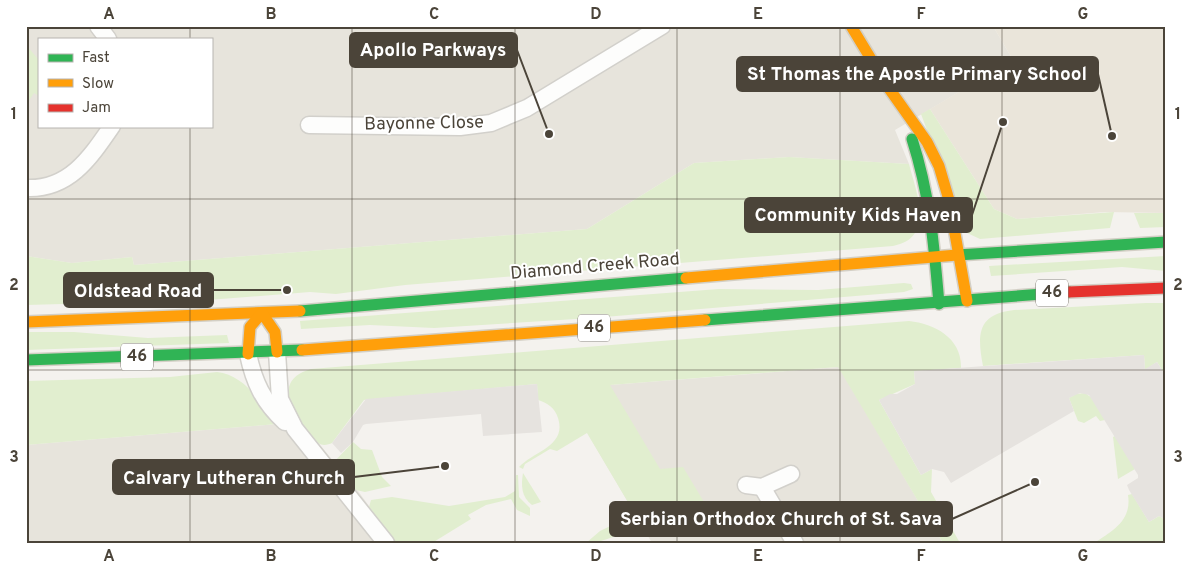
<svg xmlns="http://www.w3.org/2000/svg" width="1192" height="569" font-family="Overpass,sans-serif">
<style>
.residential{fill:#e7e4dc;fill-rule:evenodd}
.education{fill:#eae5da}
.green{fill:#e1eecf}
.parking{fill:#e6e3df}
.lines{fill:none;stroke-linecap:round;stroke-linejoin:round}
.street-casing{stroke:#d2d0cb;stroke-width:19}
.fast-casing{stroke:#d3cfc5;stroke-width:14}
.slow-casing{stroke:#d3cfc5;stroke-width:14}
.jam-casing{stroke:#d3cfc5;stroke-width:14}
.street{stroke:#fdfdfc;stroke-width:16}
.fast{stroke:#30b455;stroke-width:11}
.slow{stroke:#ff9f0a;stroke-width:11}
.jam{stroke:#e5322d;stroke-width:11}
.grid{fill:none;stroke:#4b4439;stroke-width:1;stroke-opacity:0.55}
.labels{text-anchor:middle;dominant-baseline:central;stroke-width:4;stroke-linejoin:round;paint-order:stroke}
.shield{fill:#fff;stroke:#817c74;stroke-width:1}
.shield-label{font-size:16px;font-weight:bold;fill:#4b4439}
.street-label{font-size:18px;fill:#4b4439;stroke:#fff}
.leader{fill:none;stroke:#4b4439;stroke-width:2}
.callout-dot{fill:#4b4439;stroke:#fff;stroke-width:2}
.callout{fill:#4b4439;stroke:#4b4439;stroke-width:2}
.callout-label{font-size:19px;text-anchor:middle;font-weight:bold;fill:#fff}
.neatline{fill:none;stroke:#4b4439;stroke-width:2}
.grid-label{font-size:16px;text-anchor:middle;font-weight:bold;fill:#4b4439}
</style>
<rect width="100%" height="100%" fill="#f4f2ee"/>
<!-- residential -->
<g class="residential">
<path d="M26 26H993L1013 60 895 130 909 164 789 157 694 163 587 229 134 265 132 257 72 263 26 256ZM39 39H211V126H39Z"/>
<polygon points="839,367 943,543 652,543 574,410 610,385"/>
<polygon points="301,422 358,491 396,543 26,543 26,445"/>
</g>
<!-- education -->
<polygon class="education" points="993,26 1166,26 1166,213 1105,212 1017,219 994,209 930,109 1013,60"/>
<!-- green -->
<g class="green">
<polygon points="26,45 39,60 39,96 34,93 26,105"/>
<polygon points="930,109 994,209 1017,219 1114,212 1110,228 980,239 965,232 921,114"/>
<path d="M789 157 909 164C916 192 936 238 893 246L405 285 336 294 310 292 208 300 26 305V256L72 263 132 257 134 265 587 229 694 163Z"/>
<polygon points="1134,213 1166,213 1166,227 1140,228"/>
<polygon points="1166,256 1166,271 1122,267 991,276 989,266"/>
<polygon points="904,283 911,284 913,289 904,292 592,318 434,328 370,325 301,329 300,321 719,289 818,290"/>
<path d="M1146 303H1166V376L1157 362 1145 370 1144 355 983 366C977 335 977 314 1014 310Z"/>
<path d="M909 321C935 324 962 338 961 368L914 371 915 384 879 400 921 475 932 469 931 492 960 543H943L838 367 610 385 660 469 683 467 704 502 648 536 642 525C623 532 604 543 586 543L600 531 635 514 587 433 557 451 550 449 525 464 523 469 519 467C534 451 567 446 558 418 555 408 548 403 538 400L537 384 364 400 332 443C328 445 322 446 318 443 313 439 309 432 305 427 288 407 276 379 311 369Z"/>
<polygon points="26,332 74,332 148,338 227,335 229,343 26,350"/>
<path d="M217 372C245 375 261 403 277 424L26 445V381L170 377Z"/>
<polygon points="1085,393 1092,398 1105,420 1100,421 1096,416 1084,423 1078,421 1069,398 1076,394"/>
<polygon points="1115,436 1135,469 1118,479 1113,437"/>
<polygon points="353,442 361,449 372,450 382,477 391,486 365,492 356,490 334,462"/>
<path d="M523 473 541 502 532 505C521 497 521 485 523 473Z"/>
<polygon points="516,475 518,475 519,497 530,508 530,516 517,510 511,499 486,505 468,515 471,519 432,543 396,543 369,507 371,500 392,497 449,506 505,497 515,491"/>
<path d="M1132 494 1149 522 1159 516 1166 520V543H1094C1113 531 1132 520 1128 495Z"/>
</g>
<!-- parking -->
<g class="parking">
<polygon points="1144,355 1145,369 1157,362 1166,376 1166,520 1159,516 1149,522 1129,490 1127,485 1138,478 1138,475 1089,395 1080,393 1069,398 1074,411 951,483 944,472 932,469 921,475 879,400 890,394 897,394 915,384 914,371"/>
<polygon points="537,384 542,432 483,436 481,414 366,424 363,425 353,442 341,453 332,443 366,399"/>
</g>
<g class="lines">
<!-- street casing -->
<g class="street-casing">
<g id="street">
<polyline points="98,26 108,39"/>
<polyline points="309,125 460,127 491,123 527,108 662,26"/>
<path d="M26 188C69 190 90 158 112 126"/>
<polyline points="277,352 280,399 295,429 386,543"/>
<path d="M248 354C254 382 263 402 285 422"/>
<polyline points="746,485 762,487 791,474"/>
<polyline points="762,487 795,543"/>
</g>
</g>
<!-- fast casing -->
<g class="fast-casing">
<g id="fast">
<path d="M912 139C930 195 934 245 939 304"/>
<polyline points="957,255 1166,242"/>
<polyline points="300,311 686,278"/>
<polyline points="705,320 1069,292"/>
<polyline points="26,360 302,350"/>
</g>
</g>
<!-- slow casing -->
<g class="slow-casing">
<g id="slow">
<polyline points="851,26 888,87 927,142 939,166 949,200 967,301"/>
<polyline points="686,278 957,255"/>
<polyline points="26,322 300,311"/>
<polyline points="302,350 705,320"/>
<polyline points="248,354 250,327 262,313 275,332 277,352"/>
</g>
</g>
<!-- jam casing -->
<g class="jam-casing">
<polyline id="jam" points="1069,292 1166,288"/>
</g>
<!-- street -->
<use href="#street" class="street"/>
<!-- fast -->
<use href="#fast" class="fast"/>
<!-- slow -->
<use href="#slow" class="slow"/>
<!-- jam -->
<use href="#jam" class="jam"/>
</g>
<!-- grid -->
<path class="grid" d="M190 26V39M352 26V543M515 26V543M677 26V543M840 26V543M1002 26V543M190 126V543M26 199H1166M26 370H1166"/>
<g class="labels">
<!-- shield labels -->
<g class="shield">
<rect x="1036" y="279.5" width="32" height="27" rx="4"/>
<rect x="578" y="314.5" width="32" height="27" rx="4"/>
<rect x="121" y="343.5" width="32" height="27" rx="4"/>
</g>
<g class="shield-label">
<text x="1052" y="293">46</text>
<text x="594" y="328">46</text>
<text x="137" y="357">46</text>
</g>
<!-- street labels -->
<g class="street-label">
<text transform="translate(424 124) rotate(-1)">Bayonne Close</text>
<text transform="translate(595 267) rotate(-5)">Diamond Creek Road</text>
</g>
</g>
<!-- callouts -->
<path class="leader" d="M549 134L517 50M1112 136L1098 74M1003 122L972 215M287 290L213 290M445 466L354 477M1035 482L952 519"/>
<g class="callout-dot">
<circle cx="549" cy="134" r="5"/>
<circle cx="1112" cy="136" r="5"/>
<circle cx="1003" cy="122" r="5"/>
<circle cx="287" cy="290" r="5"/>
<circle cx="445" cy="466" r="5"/>
<circle cx="1035" cy="482" r="5"/>
</g>
<g class="callout">
<rect x="350" y="33" width="167" height="34" rx="5"/>
<rect x="737" y="57" width="361" height="34" rx="5"/>
<rect x="745" y="198" width="227" height="34" rx="5"/>
<rect x="64" y="273" width="149" height="34" rx="5"/>
<rect x="113" y="460" width="241" height="34" rx="5"/>
<rect x="610" y="502" width="342" height="34" rx="5"/>
</g>
<g class="callout-label">
<text x="433" y="56">Apollo Parkways</text>
<text x="917" y="80">St Thomas the Apostle Primary School</text>
<text x="858" y="221">Community Kids Haven</text>
<text x="138" y="297">Oldstead Road</text>
<text x="234" y="484">Calvary Lutheran Church</text>
<text x="781" y="525">Serbian Orthodox Church of St. Sava</text>
</g>
<!-- border -->
<rect width="1192" height="569" fill="none" stroke="#ffffff" stroke-width="55"/>
<!-- legend -->
<rect x="38" y="38" width="175" height="90" fill="#ffffff" stroke="#b7b4b0"/>
<rect x="48" y="54" width="25" height="8" fill="#30b455" stroke="#b7b4b0"/>
<text x="82" y="62" font-size="15" fill="#4b4439">Fast</text>
<rect x="48" y="79" width="25" height="8" fill="#ff9f0a" stroke="#b7b4b0"/>
<text x="82" y="88" font-size="15" fill="#4b4439">Slow</text>
<rect x="48" y="104" width="25" height="8" fill="#e5322d" stroke="#b7b4b0"/>
<text x="82" y="112" font-size="15" fill="#4b4439">Jam</text>
<rect x="28" y="28" width="1136" height="514" class="neatline"/>
<g class="grid-label">
<text x="109" y="19">A</text>
<text x="271" y="19">B</text>
<text x="434" y="19">C</text>
<text x="596" y="19">D</text>
<text x="758" y="19">E</text>
<text x="921" y="19">F</text>
<text x="1083" y="19">G</text>
<text x="14" y="119">1</text>
<text x="1178" y="119">1</text>
<text x="14" y="290">2</text>
<text x="1178" y="290">2</text>
<text x="14" y="462">3</text>
<text x="1178" y="462">3</text>
<text x="109" y="561">A</text>
<text x="271" y="561">B</text>
<text x="434" y="561">C</text>
<text x="596" y="561">D</text>
<text x="758" y="561">E</text>
<text x="921" y="561">F</text>
<text x="1083" y="561">G</text>
</g>
</svg>
